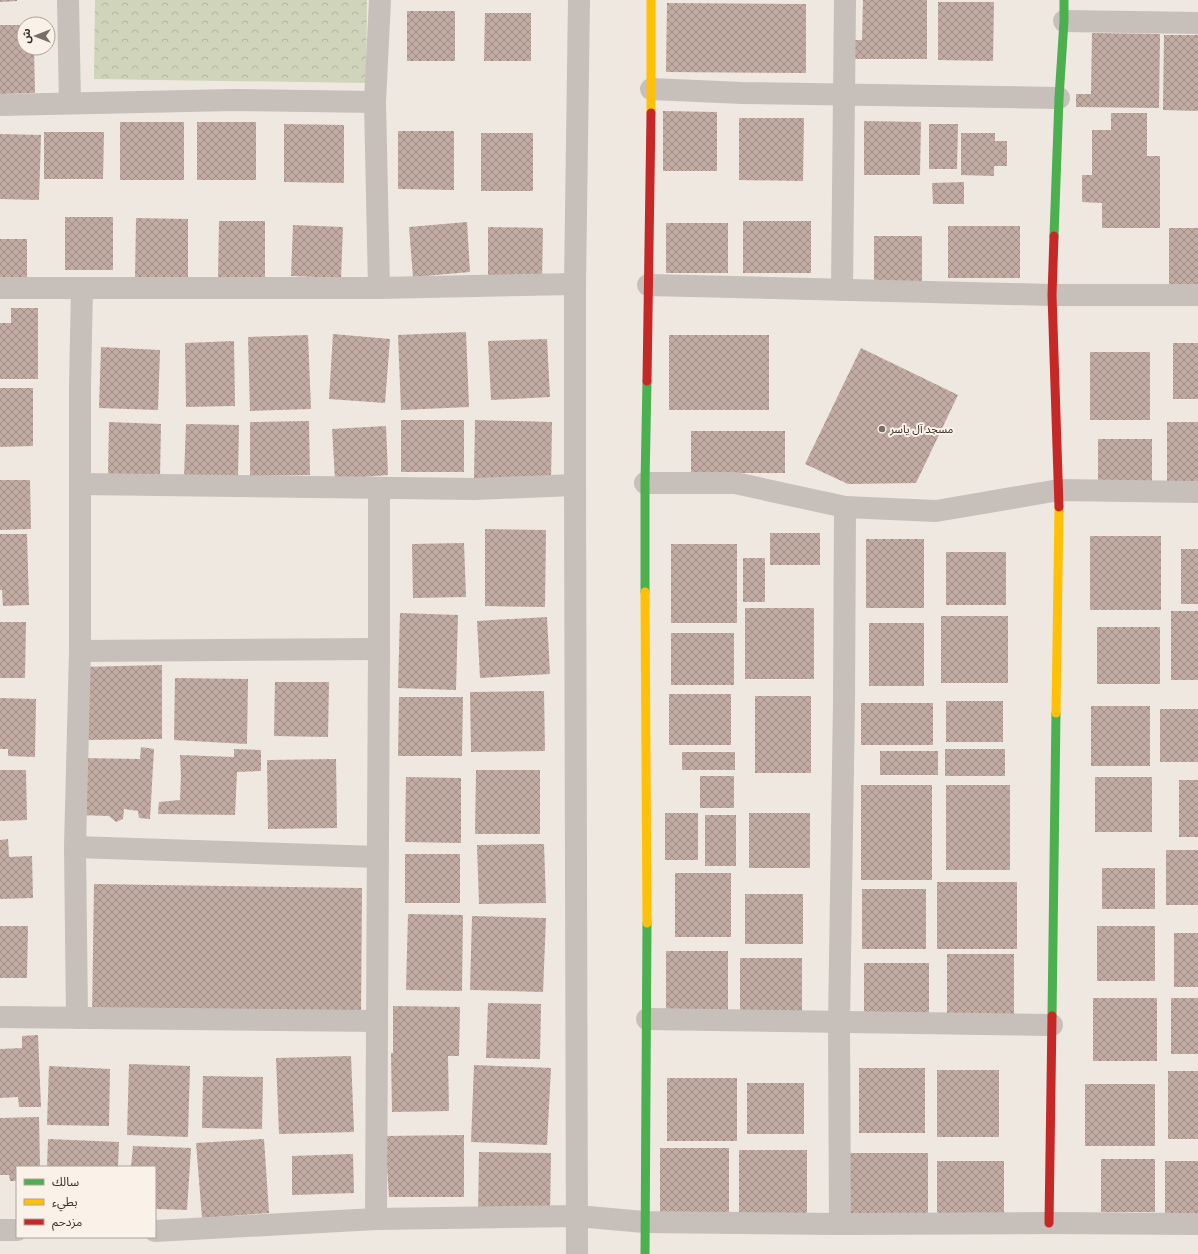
<svg xmlns="http://www.w3.org/2000/svg" width="1198" height="1254" font-family="'Nunito Sans','Noto Sans Arabic',sans-serif">
<style>
.park{fill:url(#park-crowns)}
.building{fill:url(#building-cross-hatch)}
.lines{fill:none;stroke-linecap:round;stroke-linejoin:round}
.street{stroke:#c6bfba;stroke-width:22}
.fast{stroke:#4caf50;stroke-width:9}
.slow{stroke:#ffc107;stroke-width:9}
.jam{stroke:#c62828;stroke-width:9}
.poi-dot{fill:#786e69;stroke:#faf2e8;stroke-width:1.5}
.labels{text-anchor:middle;dominant-baseline:central;stroke-width:4;stroke-linejoin:round;paint-order:stroke}
.poi-label{font-size:11px;fill:#382d28;stroke:#faf2e8;text-anchor:start}
</style>
<defs>
<pattern id="park-crowns" width="20" height="18" patternUnits="userSpaceOnUse"><rect width="20" height="18" fill="#cfd4ba"/><path d="M2 6a3 3 0 1 1 6 0M12 15a3 3 0 1 1 6 0" fill="none" stroke="#b2b6a0"/></pattern>
<pattern id="building-cross-hatch" width="8" height="8" patternUnits="userSpaceOnUse"><rect width="8" height="8" fill="#c2aba2"/><path d="M0 0l8 8M0 8l8-8" fill="none" stroke="#9f8c84"/></pattern>
</defs>
<rect width="100%" height="100%" fill="#eee8e1"/>
<!-- park -->
<polygon class="park" points="95,0 367,0 366,83 94,79"/>
<!-- building -->
<g class="building">
<polygon points="0,0 17,0 17,1 0,2"/>
<polygon points="863,0 927,0 927,59 849,59 850,40 862,40"/>
<polygon points="938,2 994,2 993,61 938,60"/>
<polygon points="667,3 806,4 806,73 666,72"/>
<rect x="407" y="11" width="48" height="50"/>
<polygon points="485,13 531,13 531,61 484,61"/>
<polygon points="0,25 24,25 24,48 34,48 35,93 0,94"/>
<polygon points="1092,33 1160,34 1159,108 1076,107 1076,94 1091,94"/>
<polygon points="1164,35 1198,35 1198,111 1163,110"/>
<polygon points="663,111 717,112 717,171 663,171"/>
<polygon points="1111,113 1147,113 1147,156 1160,156 1160,228 1102,228 1102,203 1082,202 1082,175 1092,175 1092,130 1111,130"/>
<polygon points="739,118 804,118 803,181 739,180"/>
<polygon points="864,121 921,122 920,175 864,175"/>
<rect x="120" y="122" width="64" height="58"/>
<rect x="197" y="122" width="59" height="58"/>
<polygon points="284,124 344,125 344,183 284,182"/>
<polygon points="929,124 958,124 957,169 929,169"/>
<polygon points="398,131 454,131 454,190 398,189"/>
<polygon points="44,132 104,132 103,179 44,179"/>
<rect x="481" y="133" width="52" height="58"/>
<polygon points="961,133 995,133 995,141 1007,141 1007,166 994,166 994,176 961,175"/>
<polygon points="0,134 41,135 39,200 0,199"/>
<polygon points="964,182 964,204 933,204 932,183"/>
<rect x="65" y="217" width="48" height="53"/>
<polygon points="136,218 188,219 188,282 135,281"/>
<polygon points="219,221 265,221 265,280 218,280"/>
<rect x="743" y="221" width="68" height="52"/>
<polygon points="467,222 470,272 413,277 409,227"/>
<rect x="666" y="223" width="62" height="50"/>
<polygon points="293,225 343,227 341,278 291,276"/>
<rect x="948" y="226" width="72" height="52"/>
<polygon points="488,227 543,228 542,282 488,281"/>
<rect x="1169" y="228" width="29" height="56"/>
<rect x="874" y="236" width="48" height="51"/>
<rect x="0" y="239" width="27" height="52"/>
<polygon points="11,308 38,308 38,379 0,379 0,323 11,323"/>
<polygon points="466,332 469,407 401,410 398,335"/>
<polygon points="333,334 390,339 385,403 329,399"/>
<polygon points="308,335 311,409 250,411 248,337"/>
<rect x="669" y="335" width="100" height="75"/>
<polygon points="547,339 550,397 491,400 488,341"/>
<polygon points="234,341 235,406 186,407 185,343"/>
<rect x="1173" y="343" width="25" height="56"/>
<polygon points="101,347 160,350 158,410 99,408"/>
<polygon points="861,348 958,395 916,483 848,484 805,464"/>
<rect x="1090" y="352" width="60" height="68"/>
<polygon points="0,388 33,388 33,446 0,447"/>
<rect x="401" y="420" width="63" height="52"/>
<polygon points="475,420 552,422 551,482 474,480"/>
<polygon points="309,421 310,475 250,476 250,422"/>
<polygon points="109,422 161,424 160,477 108,476"/>
<rect x="1167" y="422" width="31" height="64"/>
<polygon points="186,424 239,425 238,479 184,478"/>
<polygon points="386,426 388,475 335,479 332,429"/>
<rect x="691" y="431" width="94" height="42"/>
<rect x="1098" y="439" width="54" height="45"/>
<polygon points="0,480 30,480 31,529 0,530"/>
<polygon points="485,529 546,530 545,607 485,606"/>
<rect x="770" y="533" width="50" height="32"/>
<polygon points="0,534 27,534 29,605 3,606 2,590 0,590"/>
<rect x="1090" y="536" width="71" height="74"/>
<rect x="866" y="539" width="58" height="69"/>
<polygon points="464,543 466,597 413,598 412,544"/>
<rect x="671" y="544" width="66" height="79"/>
<rect x="1181" y="549" width="17" height="55"/>
<rect x="946" y="552" width="60" height="53"/>
<rect x="743" y="558" width="22" height="44"/>
<rect x="745" y="608" width="69" height="71"/>
<rect x="1171" y="611" width="27" height="69"/>
<polygon points="400,613 458,615 456,690 398,688"/>
<rect x="941" y="616" width="67" height="67"/>
<polygon points="547,617 550,674 480,678 477,621"/>
<polygon points="0,622 26,622 25,678 0,678"/>
<rect x="869" y="623" width="55" height="63"/>
<rect x="1097" y="627" width="63" height="57"/>
<rect x="671" y="633" width="63" height="52"/>
<polygon points="162,665 162,739 82,740 80,667"/>
<polygon points="175,678 248,679 247,744 174,740"/>
<polygon points="275,682 329,682 328,737 274,736"/>
<polygon points="544,691 545,751 471,752 470,692"/>
<rect x="669" y="694" width="62" height="51"/>
<rect x="755" y="696" width="56" height="77"/>
<polygon points="399,697 463,697 462,756 398,756"/>
<polygon points="0,698 36,699 35,757 8,756 8,749 0,749"/>
<rect x="946" y="701" width="57" height="41"/>
<rect x="861" y="703" width="72" height="42"/>
<rect x="1091" y="706" width="59" height="60"/>
<rect x="1160" y="709" width="38" height="53"/>
<polygon points="141,747 154,749 150,819 139,818 138,811 124,809 123,819 116,822 109,816 78,815 80,758 140,759"/>
<polygon points="234,749 261,750 261,771 237,772 235,815 158,814 159,802 180,800 181,776 180,755 234,757"/>
<rect x="945" y="749" width="60" height="27"/>
<rect x="880" y="751" width="58" height="24"/>
<rect x="682" y="752" width="53" height="18"/>
<polygon points="336,759 337,828 268,829 267,760"/>
<polygon points="0,770 26,770 27,820 0,821"/>
<polygon points="476,770 540,770 540,834 475,834"/>
<rect x="700" y="776" width="34" height="32"/>
<polygon points="406,777 461,778 461,843 405,842"/>
<rect x="1095" y="777" width="57" height="55"/>
<rect x="1179" y="780" width="19" height="57"/>
<rect x="861" y="785" width="71" height="95"/>
<rect x="946" y="785" width="64" height="85"/>
<rect x="665" y="813" width="33" height="47"/>
<rect x="749" y="813" width="61" height="55"/>
<rect x="705" y="815" width="31" height="51"/>
<polygon points="8,839 9,857 32,856 33,898 0,899 0,840"/>
<polygon points="544,844 546,903 479,904 477,845"/>
<rect x="1166" y="850" width="32" height="55"/>
<rect x="405" y="854" width="55" height="49"/>
<rect x="1102" y="868" width="53" height="41"/>
<rect x="675" y="873" width="56" height="64"/>
<rect x="937" y="882" width="80" height="67"/>
<polygon points="94,884 362,888 361,1023 92,1020"/>
<rect x="862" y="889" width="64" height="60"/>
<rect x="745" y="894" width="58" height="50"/>
<polygon points="408,914 463,915 462,991 406,990"/>
<polygon points="472,916 546,918 543,992 470,990"/>
<polygon points="0,926 28,926 27,978 0,978"/>
<rect x="1097" y="926" width="58" height="55"/>
<rect x="1174" y="933" width="24" height="54"/>
<rect x="666" y="951" width="62" height="65"/>
<rect x="947" y="954" width="67" height="61"/>
<rect x="740" y="958" width="62" height="59"/>
<rect x="864" y="963" width="65" height="54"/>
<rect x="1093" y="998" width="64" height="63"/>
<rect x="1171" y="998" width="27" height="56"/>
<polygon points="488,1003 541,1004 540,1059 486,1058"/>
<polygon points="393,1006 460,1007 459,1056 448,1056 449,1111 392,1112 391,1053 393,1053"/>
<polygon points="38,1035 41,1107 19,1107 18,1097 0,1098 0,1049 22,1048 22,1036"/>
<polygon points="351,1056 354,1132 279,1134 276,1058"/>
<polygon points="129,1064 190,1066 188,1137 127,1135"/>
<polygon points="474,1065 551,1068 547,1145 471,1142"/>
<polygon points="49,1066 110,1069 109,1126 47,1125"/>
<rect x="859" y="1068" width="66" height="65"/>
<rect x="937" y="1070" width="62" height="67"/>
<rect x="1168" y="1071" width="30" height="68"/>
<polygon points="203,1076 263,1077 262,1129 202,1128"/>
<rect x="667" y="1078" width="70" height="63"/>
<rect x="747" y="1083" width="57" height="51"/>
<rect x="1085" y="1084" width="70" height="62"/>
<polygon points="39,1117 40,1167 17,1167 17,1181 10,1181 9,1175 0,1175 0,1118"/>
<polygon points="464,1135 464,1197 389,1197 385,1136"/>
<polygon points="48,1139 119,1142 118,1167 47,1167"/>
<polygon points="264,1139 269,1213 202,1218 196,1143"/>
<polygon points="133,1146 191,1148 187,1210 155,1209 155,1167 131,1167"/>
<rect x="660" y="1148" width="69" height="69"/>
<rect x="739" y="1150" width="68" height="64"/>
<polygon points="479,1152 551,1153 550,1216 478,1215"/>
<rect x="848" y="1153" width="80" height="65"/>
<polygon points="353,1154 354,1193 292,1195 292,1156"/>
<rect x="1101" y="1159" width="54" height="53"/>
<rect x="937" y="1161" width="67" height="54"/>
<rect x="1165" y="1161" width="33" height="54"/>
</g>
<g class="lines">
<!-- street -->
<g class="street">
<polyline points="68,0 70,103"/>
<polyline points="1064,21 1198,23"/>
<polyline points="651,89 742,93 1059,98"/>
<polyline points="0,105 234,100 375,102"/>
<polyline points="648,285 1052,295 1198,295"/>
<polyline points="0,288 379,288 575,284"/>
<polyline points="379,288 375,102 380,0"/>
<polyline points="842,290 845,0"/>
<polyline points="645,483 735,483 845,507 936,511 1059,490 1198,492"/>
<polyline points="80,484 475,489 575,485"/>
<polyline points="80,651 379,649"/>
<polyline points="75,847 378,857"/>
<polyline points="0,1017 377,1021"/>
<polyline points="77,1018 75,847 80,651 80,386 82,288"/>
<polyline points="647,1019 1052,1025"/>
<polyline points="376,1219 379,649 379,488"/>
<polyline points="840,1224 839,1023 844,702 845,507"/>
<polyline points="0,1230 17,1230"/>
<polyline points="155,1231 376,1219 577,1216 644,1222 840,1224 1049,1223 1198,1224"/>
<polyline points="577,1254 575,485 575,284 579,0"/>
</g>
<!-- fast -->
<g class="fast">
<polyline points="1054,236 1059,98 1064,21 1064,0"/>
<polyline points="645,592 645,483 647,381"/>
<polyline points="1052,1016 1056,713"/>
<polyline points="645,1254 647,923"/>
</g>
<!-- slow -->
<g class="slow">
<polyline points="651,113 651,0"/>
<polyline points="645,592 647,923"/>
<polyline points="1056,713 1059,507"/>
</g>
<!-- jam -->
<g class="jam">
<polyline points="1054,236 1052,295 1059,507"/>
<polyline points="647,381 651,113"/>
<polyline points="1049,1223 1052,1016"/>
</g>
</g>
<!-- markers -->
<circle class="poi-dot" cx="882" cy="429" r="4"/>
<g class="labels">
<!-- poi labels -->
<g class="poi-label">
<text x="890" y="429">مسجد آل ياسر</text>
</g>
</g>
<!-- legend -->
<rect x="16" y="1166" width="140" height="72" fill="#faf2e8" stroke="#aca39b"/>
<rect x="24" y="1179" width="20" height="6" fill="#4caf50" stroke="#aca39b"/>
<text x="52" y="1186" font-size="12" fill="#382d28">سالك</text>
<rect x="24" y="1199" width="20" height="6" fill="#ffc107" stroke="#aca39b"/>
<text x="52" y="1206" font-size="12" fill="#382d28">بطيء</text>
<rect x="24" y="1219" width="20" height="6" fill="#c62828" stroke="#aca39b"/>
<text x="52" y="1226" font-size="12" fill="#382d28">مزدحم</text>
<!-- north arrow -->
<g transform="translate(36 36) rotate(270)"><circle r="19" fill="#faf2e8" stroke="#aca39b"/>
<path d="M0-3L7 15L0 10L-7 15Z" fill="#786e69"/>
<text y="-6" font-size="11" font-weight="bold" text-anchor="middle" fill="#382d28">ش</text>
</g>
</svg>
